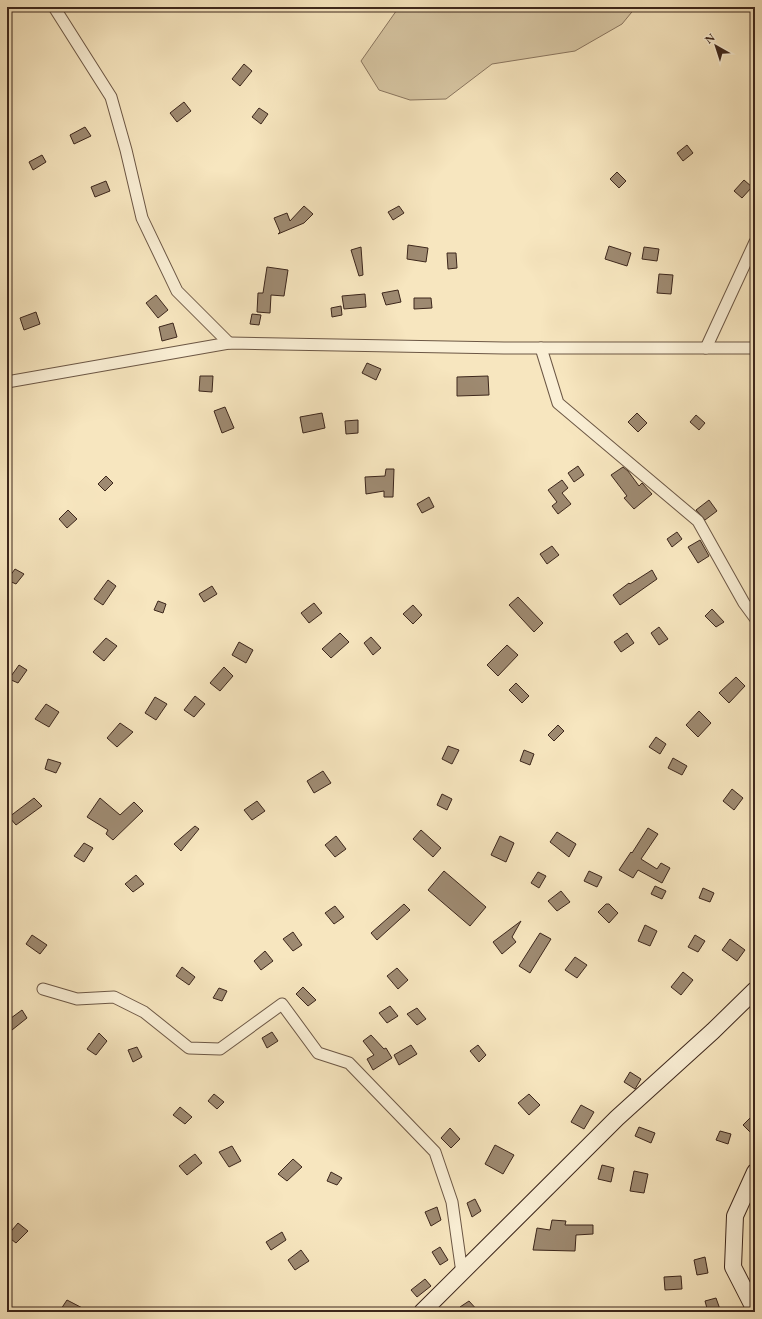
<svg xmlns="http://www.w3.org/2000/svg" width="762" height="1319" font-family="'EB Garamond',serif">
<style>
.green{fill:#d7c6a3;stroke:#8a7660}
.building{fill:#9e8a71;stroke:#3d271c}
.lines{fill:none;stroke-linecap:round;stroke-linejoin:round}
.street-casing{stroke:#6c5745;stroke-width:13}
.secondary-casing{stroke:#3d271c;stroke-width:18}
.street{stroke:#faefd5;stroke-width:11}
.secondary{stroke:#faefd5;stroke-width:16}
</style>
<rect width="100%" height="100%" fill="#f7e6bf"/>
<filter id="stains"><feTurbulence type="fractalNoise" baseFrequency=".005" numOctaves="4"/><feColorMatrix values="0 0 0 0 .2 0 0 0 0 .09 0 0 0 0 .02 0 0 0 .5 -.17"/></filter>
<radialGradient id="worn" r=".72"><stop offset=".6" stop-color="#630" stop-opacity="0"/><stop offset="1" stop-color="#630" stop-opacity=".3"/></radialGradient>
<!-- green -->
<polygon class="green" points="399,7 636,7 622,24 575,51 492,64 446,99 410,100 379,90 361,61"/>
<!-- building -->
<g class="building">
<polygon points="244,64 252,71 240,86 232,79"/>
<polygon points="184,102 191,111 177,122 170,113"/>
<polygon points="259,108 268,114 261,124 252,117"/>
<polygon points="85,127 91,136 74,144 70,135"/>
<polygon points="687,145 693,153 683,161 677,153"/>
<polygon points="42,155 46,162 33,170 29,162"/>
<polygon points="617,172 626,181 619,188 610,179"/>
<polygon points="744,180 752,187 742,198 734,191"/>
<polygon points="106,181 110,191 95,197 91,187"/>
<polygon points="304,206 313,214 304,223 278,234 280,232 274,218 287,213 290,221"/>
<polygon points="399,206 404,213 393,220 388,212"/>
<polygon points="408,245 428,248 426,262 407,259"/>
<polygon points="609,246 631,253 627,266 605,259"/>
<polygon points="361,247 363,275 359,276 351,250"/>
<polygon points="644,247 659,249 657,261 642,259"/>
<polygon points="447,253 456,253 457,268 448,269"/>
<polygon points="267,267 288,270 284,296 271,295 270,313 257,312 258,293 263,293"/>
<polygon points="659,274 673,275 671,294 657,293"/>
<polygon points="398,290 401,302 386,305 382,293"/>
<polygon points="365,294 366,307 344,309 342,296"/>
<polygon points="156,295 168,310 158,318 146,303"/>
<polygon points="414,298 431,298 432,308 414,309"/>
<polygon points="341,306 342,315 332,317 331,308"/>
<polygon points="36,312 40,324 24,330 20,318"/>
<polygon points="252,314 261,315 259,325 250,324"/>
<polygon points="173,323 177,337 162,341 159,327"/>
<polygon points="367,363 381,369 376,380 362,373"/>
<polygon points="200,376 213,376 212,392 199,391"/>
<polygon points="488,376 489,395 457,396 457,377"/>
<polygon points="225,407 234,428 222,433 214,411"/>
<polygon points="322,413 325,428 303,433 300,417"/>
<polygon points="637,413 647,423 638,432 628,422"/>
<polygon points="696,415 705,423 699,430 690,422"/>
<polygon points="358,420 358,433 346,434 345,421"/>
<polygon points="578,466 584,475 574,482 568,473"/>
<polygon points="623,467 628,471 639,486 642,483 652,494 634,509 624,498 627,496 611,475"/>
<polygon points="386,469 394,469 393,497 384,497 384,491 366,494 365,477 385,476"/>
<polygon points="106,476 113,483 105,491 98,484"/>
<polygon points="562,480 568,488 562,493 571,504 558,514 552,506 557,502 548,490"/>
<polygon points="429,497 434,507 422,513 417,504"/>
<polygon points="709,500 717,511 705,520 696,510"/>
<polygon points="68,510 77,519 67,528 59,519"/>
<polygon points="677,532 682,539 672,547 667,539"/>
<polygon points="700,540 709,556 698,563 688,547"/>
<polygon points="552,546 559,555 547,564 540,554"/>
<polygon points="15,569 24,574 16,584 7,580"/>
<polygon points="652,570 657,579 620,605 613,595 629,583 630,584"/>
<polygon points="108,580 116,586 103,605 94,599"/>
<polygon points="212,586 217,594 204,602 199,594"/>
<polygon points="518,597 543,623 534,632 509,605"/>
<polygon points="158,601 166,604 163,613 154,610"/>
<polygon points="314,603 322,613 309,623 301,613"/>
<polygon points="413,605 422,615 413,624 403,614"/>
<polygon points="712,609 724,622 716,627 705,616"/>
<polygon points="659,627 668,639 659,645 651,633"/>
<polygon points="340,633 349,642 331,658 322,649"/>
<polygon points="627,633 634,643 621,652 614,642"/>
<polygon points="371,637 381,648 373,655 364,643"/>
<polygon points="106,638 117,646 104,661 93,652"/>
<polygon points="239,642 253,650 246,663 232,655"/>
<polygon points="507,645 518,655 498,676 487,665"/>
<polygon points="19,665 27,670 18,683 9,679"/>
<polygon points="224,667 233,676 220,691 210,683"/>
<polygon points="736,677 745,686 729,703 719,693"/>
<polygon points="516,683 529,696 522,703 509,690"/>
<polygon points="195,696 205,704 194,717 184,710"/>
<polygon points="155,697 167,704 156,720 145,713"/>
<polygon points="46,704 59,712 49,727 35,719"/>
<polygon points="699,711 711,723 698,737 686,725"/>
<polygon points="120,723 133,732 117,747 107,738"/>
<polygon points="558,725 564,731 554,741 548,735"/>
<polygon points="656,737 666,744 660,754 649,747"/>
<polygon points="448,746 459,750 452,764 442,759"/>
<polygon points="524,750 534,754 530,765 520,761"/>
<polygon points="673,758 687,766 682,775 668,768"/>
<polygon points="48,759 61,763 56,773 45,769"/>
<polygon points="323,771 331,783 314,793 307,781"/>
<polygon points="732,789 743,798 734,810 723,801"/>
<polygon points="442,794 452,799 447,810 437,805"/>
<polygon points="34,798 42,806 16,825 9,817"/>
<polygon points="100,798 120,815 134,802 143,811 113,840 106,834 108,830 87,817"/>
<polygon points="257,801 265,811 252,820 244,810"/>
<polygon points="195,826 199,829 181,851 174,844"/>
<polygon points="648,828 658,834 641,859 657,869 661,863 670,868 662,883 638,870 633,878 619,870 631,852 632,853"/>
<polygon points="421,830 441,848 433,857 413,839"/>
<polygon points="557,832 576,844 569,857 550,842"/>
<polygon points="336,836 346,849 335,857 325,845"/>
<polygon points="500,836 514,843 506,862 491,855"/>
<polygon points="84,843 93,848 84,862 74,856"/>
<polygon points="444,871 486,907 470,926 428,890"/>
<polygon points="589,871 602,877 597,887 584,881"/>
<polygon points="538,872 546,876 539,888 531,883"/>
<polygon points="136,875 144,884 133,892 125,884"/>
<polygon points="655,886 666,891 662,899 651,894"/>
<polygon points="703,888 714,893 710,902 699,898"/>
<polygon points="561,891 570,902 557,911 548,901"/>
<polygon points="404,904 410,910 377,940 371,933"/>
<polygon points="606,904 609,904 618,913 609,923 598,912"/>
<polygon points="335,906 344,917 334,924 325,913"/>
<polygon points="521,921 512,937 516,942 502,954 493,942"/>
<polygon points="645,925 657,931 650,946 638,941"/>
<polygon points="293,932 302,945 293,951 283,939"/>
<polygon points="540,933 551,939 530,973 519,966"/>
<polygon points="32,935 47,945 40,954 26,944"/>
<polygon points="695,935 705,941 698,952 688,947"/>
<polygon points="730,939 745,950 737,961 722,950"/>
<polygon points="265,951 273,961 261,970 254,961"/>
<polygon points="575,957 587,965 577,978 565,970"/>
<polygon points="182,967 195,977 189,985 176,976"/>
<polygon points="397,968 408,980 398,989 387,976"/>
<polygon points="683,972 693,980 681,995 671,987"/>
<polygon points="303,987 316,1000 308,1006 296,994"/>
<polygon points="219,988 227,991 222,1001 213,998"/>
<polygon points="390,1006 398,1016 387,1023 379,1013"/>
<polygon points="417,1008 426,1019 417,1025 407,1014"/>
<polygon points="22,1010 27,1018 7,1034 7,1021"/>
<polygon points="272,1032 278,1041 267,1048 262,1038"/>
<polygon points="99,1033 107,1041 96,1055 87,1049"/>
<polygon points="371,1035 384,1049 386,1048 392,1058 373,1070 367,1059 374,1055 363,1041"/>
<polygon points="411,1045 417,1054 399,1065 394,1055"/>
<polygon points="478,1045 486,1055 479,1062 470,1051"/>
<polygon points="137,1047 142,1057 133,1062 128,1050"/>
<polygon points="630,1072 641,1079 635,1089 624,1082"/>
<polygon points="214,1094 224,1102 217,1109 208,1101"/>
<polygon points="529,1094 540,1105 529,1115 518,1103"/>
<polygon points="581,1105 594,1112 584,1129 571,1122"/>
<polygon points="180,1107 192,1117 185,1124 173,1115"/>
<polygon points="755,1113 755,1137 743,1125"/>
<polygon points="639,1127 655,1133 651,1143 635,1136"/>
<polygon points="450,1128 460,1139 451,1148 441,1138"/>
<polygon points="720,1131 731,1134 728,1144 716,1140"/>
<polygon points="495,1145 514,1155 503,1174 485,1164"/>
<polygon points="232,1146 241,1161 229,1167 219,1152"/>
<polygon points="195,1154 202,1163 187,1175 179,1166"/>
<polygon points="293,1159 302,1167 287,1181 278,1174"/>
<polygon points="602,1165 614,1168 611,1182 598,1179"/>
<polygon points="634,1171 648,1174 644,1193 630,1191"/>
<polygon points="331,1172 342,1178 337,1185 327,1181"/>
<polygon points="475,1199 481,1211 472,1217 467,1203"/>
<polygon points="437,1207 441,1220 431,1226 425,1212"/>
<polygon points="552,1220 566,1221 565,1225 593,1225 593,1234 576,1235 575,1251 533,1250 537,1228 550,1230"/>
<polygon points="18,1223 28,1231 16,1243 7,1236"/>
<polygon points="282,1232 286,1240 271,1250 266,1242"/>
<polygon points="440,1247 448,1260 440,1265 432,1252"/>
<polygon points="301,1250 309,1261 295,1270 288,1260"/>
<polygon points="705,1257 708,1273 697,1275 694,1260"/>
<polygon points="681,1276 682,1289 665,1290 664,1277"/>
<polygon points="425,1279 431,1286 417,1297 411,1290"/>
<polygon points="716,1298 721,1312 708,1312 705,1301"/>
<polygon points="67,1300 90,1312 59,1312"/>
<polygon points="469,1301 479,1312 465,1312 460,1307"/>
</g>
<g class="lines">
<!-- street casing -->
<g class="street-casing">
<g id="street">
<polyline points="54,7 111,97 126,150 142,218 177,291 229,343"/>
<polyline points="541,348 558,403 698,521 744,603 755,618"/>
<polyline points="706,348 755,242"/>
<polyline points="7,382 229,343 504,348 755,348"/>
<polyline points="43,989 77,999 114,997 144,1012 189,1048 220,1049 282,1004 318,1053 349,1063 435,1152 452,1202 462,1273"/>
</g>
</g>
<!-- secondary casing -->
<g class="secondary-casing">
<g id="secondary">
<polyline points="755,1172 735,1216 733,1267 755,1310"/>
<polyline points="422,1312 617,1118 713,1031 755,990"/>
</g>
</g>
<!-- street -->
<use href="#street" class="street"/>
<!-- secondary -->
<use href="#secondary" class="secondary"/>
</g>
<!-- margin -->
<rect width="762" height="1319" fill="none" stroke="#f7e6bf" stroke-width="24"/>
<rect x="8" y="8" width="746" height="1303" fill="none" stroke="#3d271c" stroke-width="2"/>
<rect x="12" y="12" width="738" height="1295" fill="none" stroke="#3d271c"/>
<!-- north arrow -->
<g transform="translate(716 46) rotate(321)" stroke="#faefd5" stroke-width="3" paint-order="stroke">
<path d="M0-3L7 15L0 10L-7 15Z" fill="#3d271c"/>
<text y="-6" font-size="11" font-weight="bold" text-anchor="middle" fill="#3d271c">N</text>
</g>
<rect width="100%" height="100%" filter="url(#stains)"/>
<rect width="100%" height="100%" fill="url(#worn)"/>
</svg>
